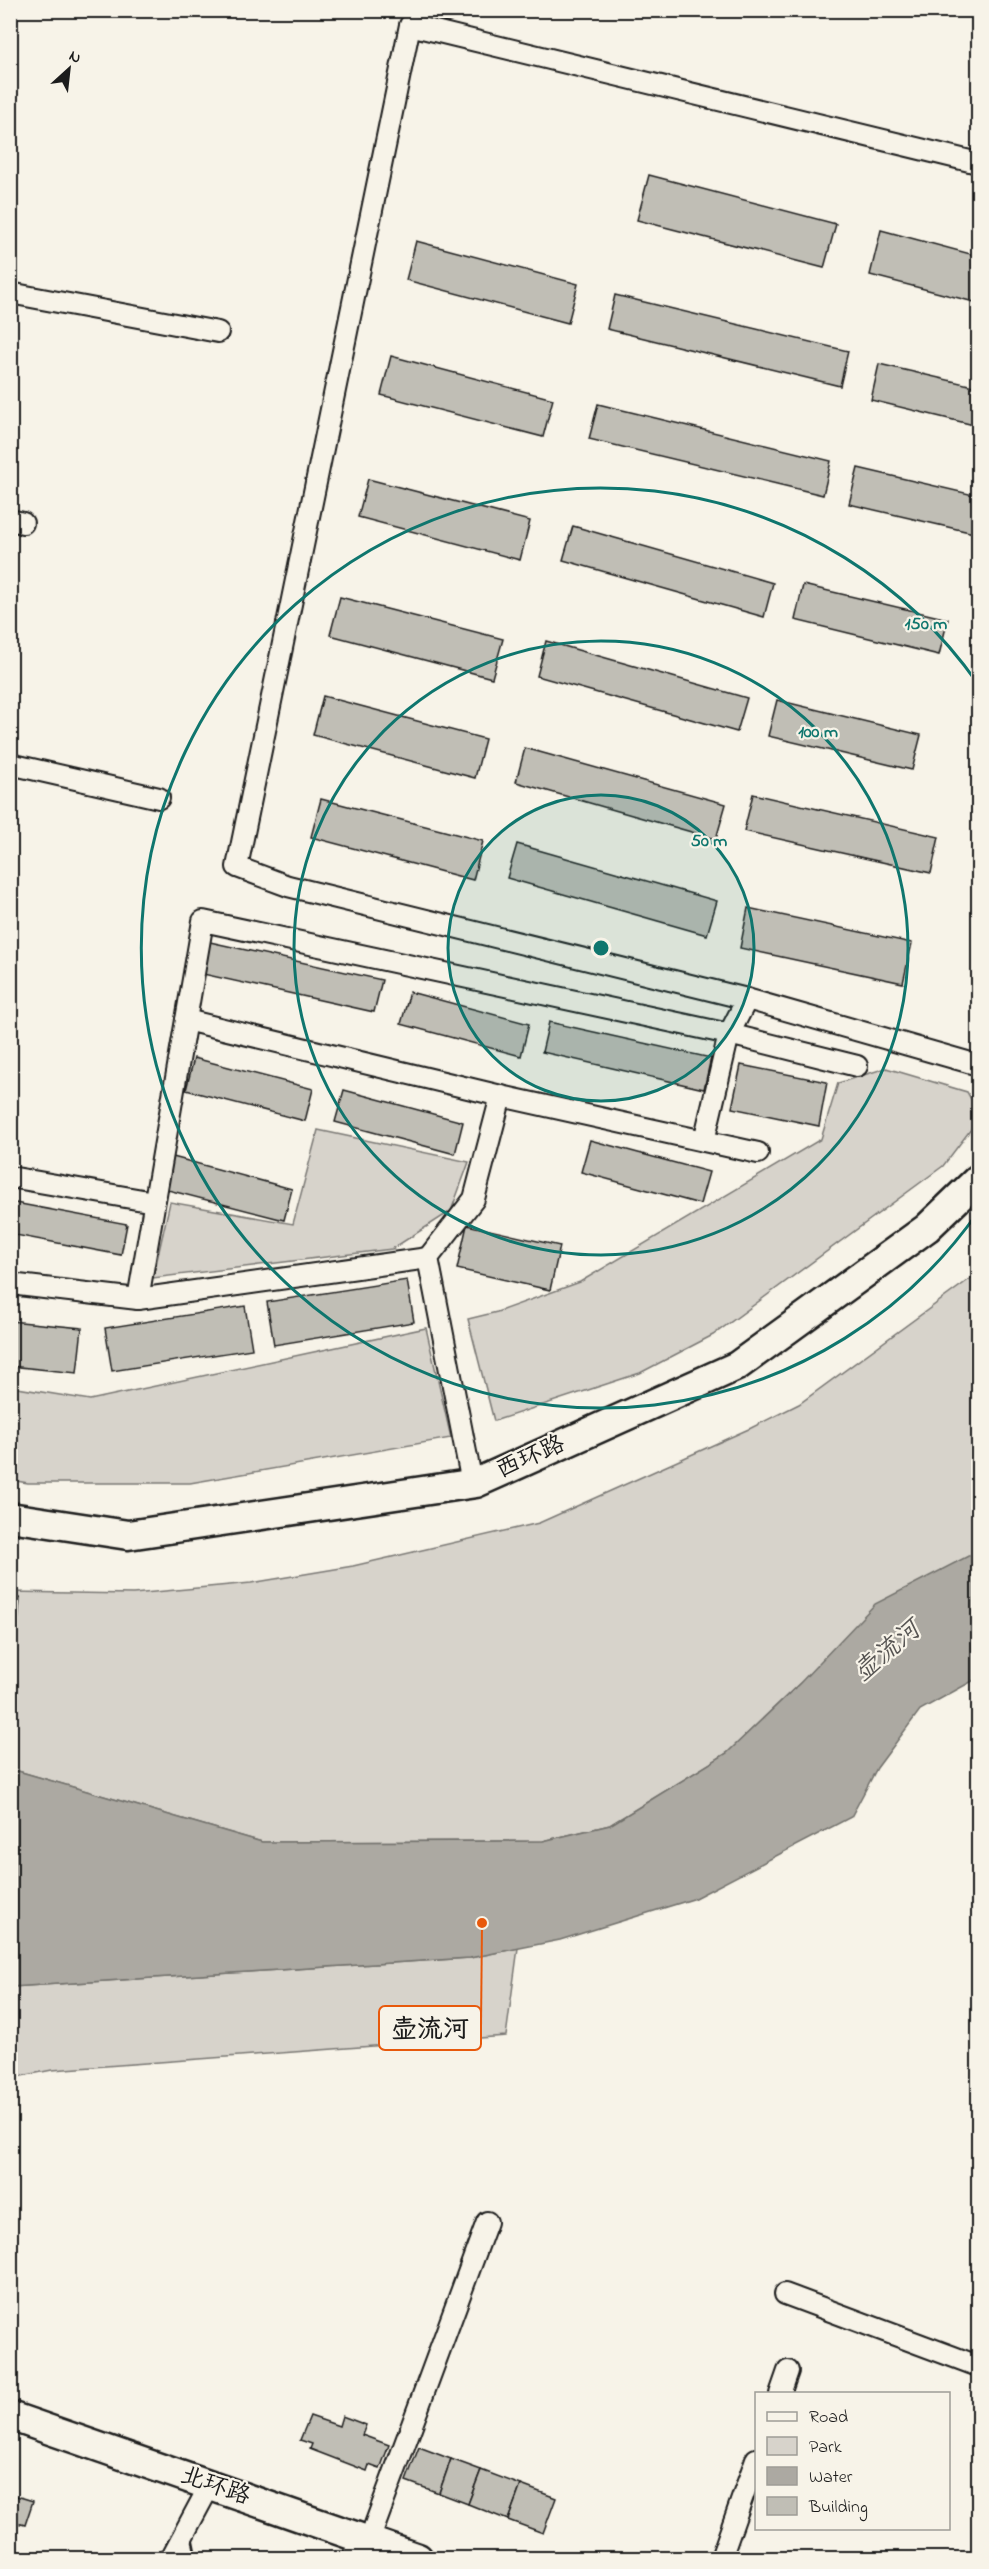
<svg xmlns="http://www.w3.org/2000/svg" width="989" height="2569" font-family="'Indie Flower','LXGW WenKai TC',sans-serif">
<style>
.green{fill:#d7d3cb;stroke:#7a7874;stroke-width:1.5}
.water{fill:#aca9a2;stroke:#72716c;stroke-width:1.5}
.building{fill:#c0beb5;stroke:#1c1c1c;stroke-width:1.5}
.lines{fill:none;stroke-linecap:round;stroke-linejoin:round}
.lane-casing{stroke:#1c1c1c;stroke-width:15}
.street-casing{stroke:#1c1c1c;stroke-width:24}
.secondary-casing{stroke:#1c1c1c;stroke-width:33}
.lane{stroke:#f7f3e8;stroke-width:10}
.street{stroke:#f7f3e8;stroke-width:20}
.secondary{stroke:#f7f3e8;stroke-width:28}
.ring{fill:none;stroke:#0f766e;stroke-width:3}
.labels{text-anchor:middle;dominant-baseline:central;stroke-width:4.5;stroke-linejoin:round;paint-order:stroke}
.street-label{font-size:24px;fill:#1c1c1c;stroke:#f7f3e8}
.water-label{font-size:26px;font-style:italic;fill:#565452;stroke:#f7f3e8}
.centre{fill:#0f766e;stroke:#f7f3e8;stroke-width:3}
.ring-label{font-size:18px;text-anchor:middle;font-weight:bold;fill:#0f766e;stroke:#f7f3e8;stroke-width:4.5;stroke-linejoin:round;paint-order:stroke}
.leader{fill:none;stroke:#e8590c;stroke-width:2}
.callout-dot{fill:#e8590c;stroke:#f7f3e8;stroke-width:2}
.callout{fill:#f7f3e8;stroke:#e8590c;stroke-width:2}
.callout-label{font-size:26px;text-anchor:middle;font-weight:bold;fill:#1c1c1c}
</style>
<rect width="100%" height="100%" fill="#f7f3e8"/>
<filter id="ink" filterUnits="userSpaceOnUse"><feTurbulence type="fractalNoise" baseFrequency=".0167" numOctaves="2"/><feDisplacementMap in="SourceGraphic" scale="12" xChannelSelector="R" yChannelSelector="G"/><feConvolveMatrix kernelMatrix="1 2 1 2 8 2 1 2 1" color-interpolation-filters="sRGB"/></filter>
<g filter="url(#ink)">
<!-- green -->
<g class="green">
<polygon points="886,1068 967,1092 978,1112 978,1120 943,1166 713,1335 640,1373 494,1421 468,1319 497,1312 580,1282 821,1139 838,1083"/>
<polygon points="318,1130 469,1162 451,1211 392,1249 153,1278 170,1202 293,1224"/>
<polygon points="978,1273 978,1551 800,1683 727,1753 610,1825 543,1841 262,1842 11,1769 10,1592 133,1594 251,1583 353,1566 539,1523 751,1428 799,1404"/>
<polygon points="426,1328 451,1438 190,1483 28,1483 11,1480 11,1387 90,1400"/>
<polygon points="518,1948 506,2036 52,2070 11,2078 11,1987 470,1958"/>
</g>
<!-- water -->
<polygon class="water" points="978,1551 978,1678 920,1710 877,1768 851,1817 693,1899 560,1940 470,1958 11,1987 11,1769 262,1842 543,1841 610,1825 727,1753 800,1683 875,1604"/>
<!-- building -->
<g class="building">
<polygon points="649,175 836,224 824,268 637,220"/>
<polygon points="881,230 978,256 978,303 870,275"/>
<polygon points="416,241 578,284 568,323 406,280"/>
<polygon points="615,295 848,351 840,386 607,329"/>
<polygon points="391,356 553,399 543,437 381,395"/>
<polygon points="879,364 978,387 978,426 871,400"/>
<polygon points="598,404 831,461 823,495 589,439"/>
<polygon points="858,468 978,496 978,534 849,504"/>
<polygon points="368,479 530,521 520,560 358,517"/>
<polygon points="573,526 773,583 764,617 563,560"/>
<polygon points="803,585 948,619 939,655 795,620"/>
<polygon points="340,597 503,639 492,678 330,635"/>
<polygon points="546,641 747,698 737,732 537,676"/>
<polygon points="323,696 485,739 475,778 313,735"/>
<polygon points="777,700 921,735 912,770 768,736"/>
<polygon points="525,748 726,804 716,839 516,782"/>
<polygon points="753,794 939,837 931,873 744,831"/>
<polygon points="321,799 483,841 473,880 311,837"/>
<polygon points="517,844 717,901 707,935 507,878"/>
<polygon points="748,908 912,943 903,983 740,948"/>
<polygon points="210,942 382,980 374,1012 203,974"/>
<polygon points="410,992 529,1024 521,1056 401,1024"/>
<polygon points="549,1022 711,1058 704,1089 542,1052"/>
<polygon points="194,1058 313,1089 305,1121 186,1090"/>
<polygon points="741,1065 827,1082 819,1126 732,1108"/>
<polygon points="344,1090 463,1122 455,1154 335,1122"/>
<polygon points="590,1140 709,1172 700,1204 581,1172"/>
<polygon points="173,1157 292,1189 284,1220 164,1189"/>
<polygon points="10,1202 127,1224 121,1255 10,1234"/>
<polygon points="467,1225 560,1246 550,1290 457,1269"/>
<polygon points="407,1280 414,1322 274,1345 267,1302"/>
<polygon points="245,1306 252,1349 112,1371 105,1328"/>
<polygon points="10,1321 82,1328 77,1373 10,1366"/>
<polygon points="10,1598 20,1598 18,1623 10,1622"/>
<polygon points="310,2416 339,2426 342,2416 366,2425 362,2435 389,2445 380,2469 369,2465 367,2471 310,2449 312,2444 300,2440"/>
<polygon points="419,2447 451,2459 439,2493 406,2481"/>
<polygon points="451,2459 481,2470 468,2504 439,2493"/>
<polygon points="481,2470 521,2485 508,2520 468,2504"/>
<polygon points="521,2485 556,2498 543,2533 508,2520"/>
<polygon points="10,2494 33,2501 25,2525 10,2521"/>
</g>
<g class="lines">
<!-- lane casing -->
<g class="lane-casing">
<polyline id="lane" points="185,2533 190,2558"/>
</g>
<!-- street casing -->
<g class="street-casing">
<g id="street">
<polyline points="978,163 410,25 237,867 288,886 747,999 978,1065"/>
<polyline points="10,293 218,332"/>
<polyline points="10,520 23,523"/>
<polyline points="10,764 159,798"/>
<polyline points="186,1020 501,1096"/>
<polyline points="704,1141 729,1034 747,999"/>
<polyline points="10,1177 154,1202"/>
<polyline points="10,1284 138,1299 428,1258"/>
<polyline points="138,1299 203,921 729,1034 857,1066"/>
<polyline points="472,1483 428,1258 474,1199 501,1096 758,1153"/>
<polyline points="785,2294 978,2366"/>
<polyline points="780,2394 788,2371"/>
<polyline points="369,2541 487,2222"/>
<polyline points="171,2558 210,2485"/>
<polyline points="353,2558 360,2538"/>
<polyline points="721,2558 756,2459"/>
</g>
</g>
<!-- secondary casing -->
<g class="secondary-casing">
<g id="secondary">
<polyline points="10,1517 128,1535 476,1483 737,1366 927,1228 978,1179"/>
<polyline points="10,2416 418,2558"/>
</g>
</g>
<!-- lane -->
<use href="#lane" class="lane"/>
<!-- street -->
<use href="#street" class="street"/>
<!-- secondary -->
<use href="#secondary" class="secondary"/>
</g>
</g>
<!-- distance rings -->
<circle cx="601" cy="948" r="153" fill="#0f766e" fill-opacity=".12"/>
<g class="ring">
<circle cx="601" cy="948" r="153"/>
<circle cx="601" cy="948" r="307"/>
<path d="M978 1212A460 460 0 1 1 978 684"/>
</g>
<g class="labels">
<!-- street labels -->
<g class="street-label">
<text transform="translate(531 1458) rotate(-24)">西环路</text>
<text transform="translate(215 2487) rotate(19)">北环路</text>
</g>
<!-- water labels -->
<g class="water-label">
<text transform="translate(888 1652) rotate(-40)">壶流河</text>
</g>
</g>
<circle cx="601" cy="948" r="9" class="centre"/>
<g class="ring-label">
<text x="926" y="629">150 m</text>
<text x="818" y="737">100 m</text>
<text x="709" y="846">50 m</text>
</g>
<!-- callouts -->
<path class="leader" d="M482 1923L481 2028"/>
<circle class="callout-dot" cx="482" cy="1923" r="6"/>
<rect class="callout" x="379" y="2006" width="102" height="44" rx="6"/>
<g class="callout-label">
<text x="430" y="2037">壶流河</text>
</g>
<!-- margin -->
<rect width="989" height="2569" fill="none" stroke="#f7f3e8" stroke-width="36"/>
<rect x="18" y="18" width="953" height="2533" fill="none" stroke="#1c1c1c" stroke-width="2" filter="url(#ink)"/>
<!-- legend -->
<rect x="755" y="2392" width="195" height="138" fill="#f7f3e8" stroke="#9f9d96" stroke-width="1.5"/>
<rect x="767" y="2412" width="30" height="9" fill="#f7f3e8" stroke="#9f9d96" stroke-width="1.5"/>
<text x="809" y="2422" font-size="18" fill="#1c1c1c">Road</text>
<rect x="767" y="2437" width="30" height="18" fill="#d7d3cb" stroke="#9f9d96" stroke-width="1.5"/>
<text x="809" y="2452" font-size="18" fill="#1c1c1c">Park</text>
<rect x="767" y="2467" width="30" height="18" fill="#aca9a2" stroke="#9f9d96" stroke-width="1.5"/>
<text x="809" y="2482" font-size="18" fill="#1c1c1c">Water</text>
<rect x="767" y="2497" width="30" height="18" fill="#c0beb5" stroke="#9f9d96" stroke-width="1.5"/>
<text x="809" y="2512" font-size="18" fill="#1c1c1c">Building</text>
<!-- north arrow -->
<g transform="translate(69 69) rotate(27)" stroke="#f7f3e8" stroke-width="4.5" paint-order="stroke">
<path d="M0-4.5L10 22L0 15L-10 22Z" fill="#1c1c1c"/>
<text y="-9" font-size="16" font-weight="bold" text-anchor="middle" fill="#1c1c1c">N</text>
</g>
</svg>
